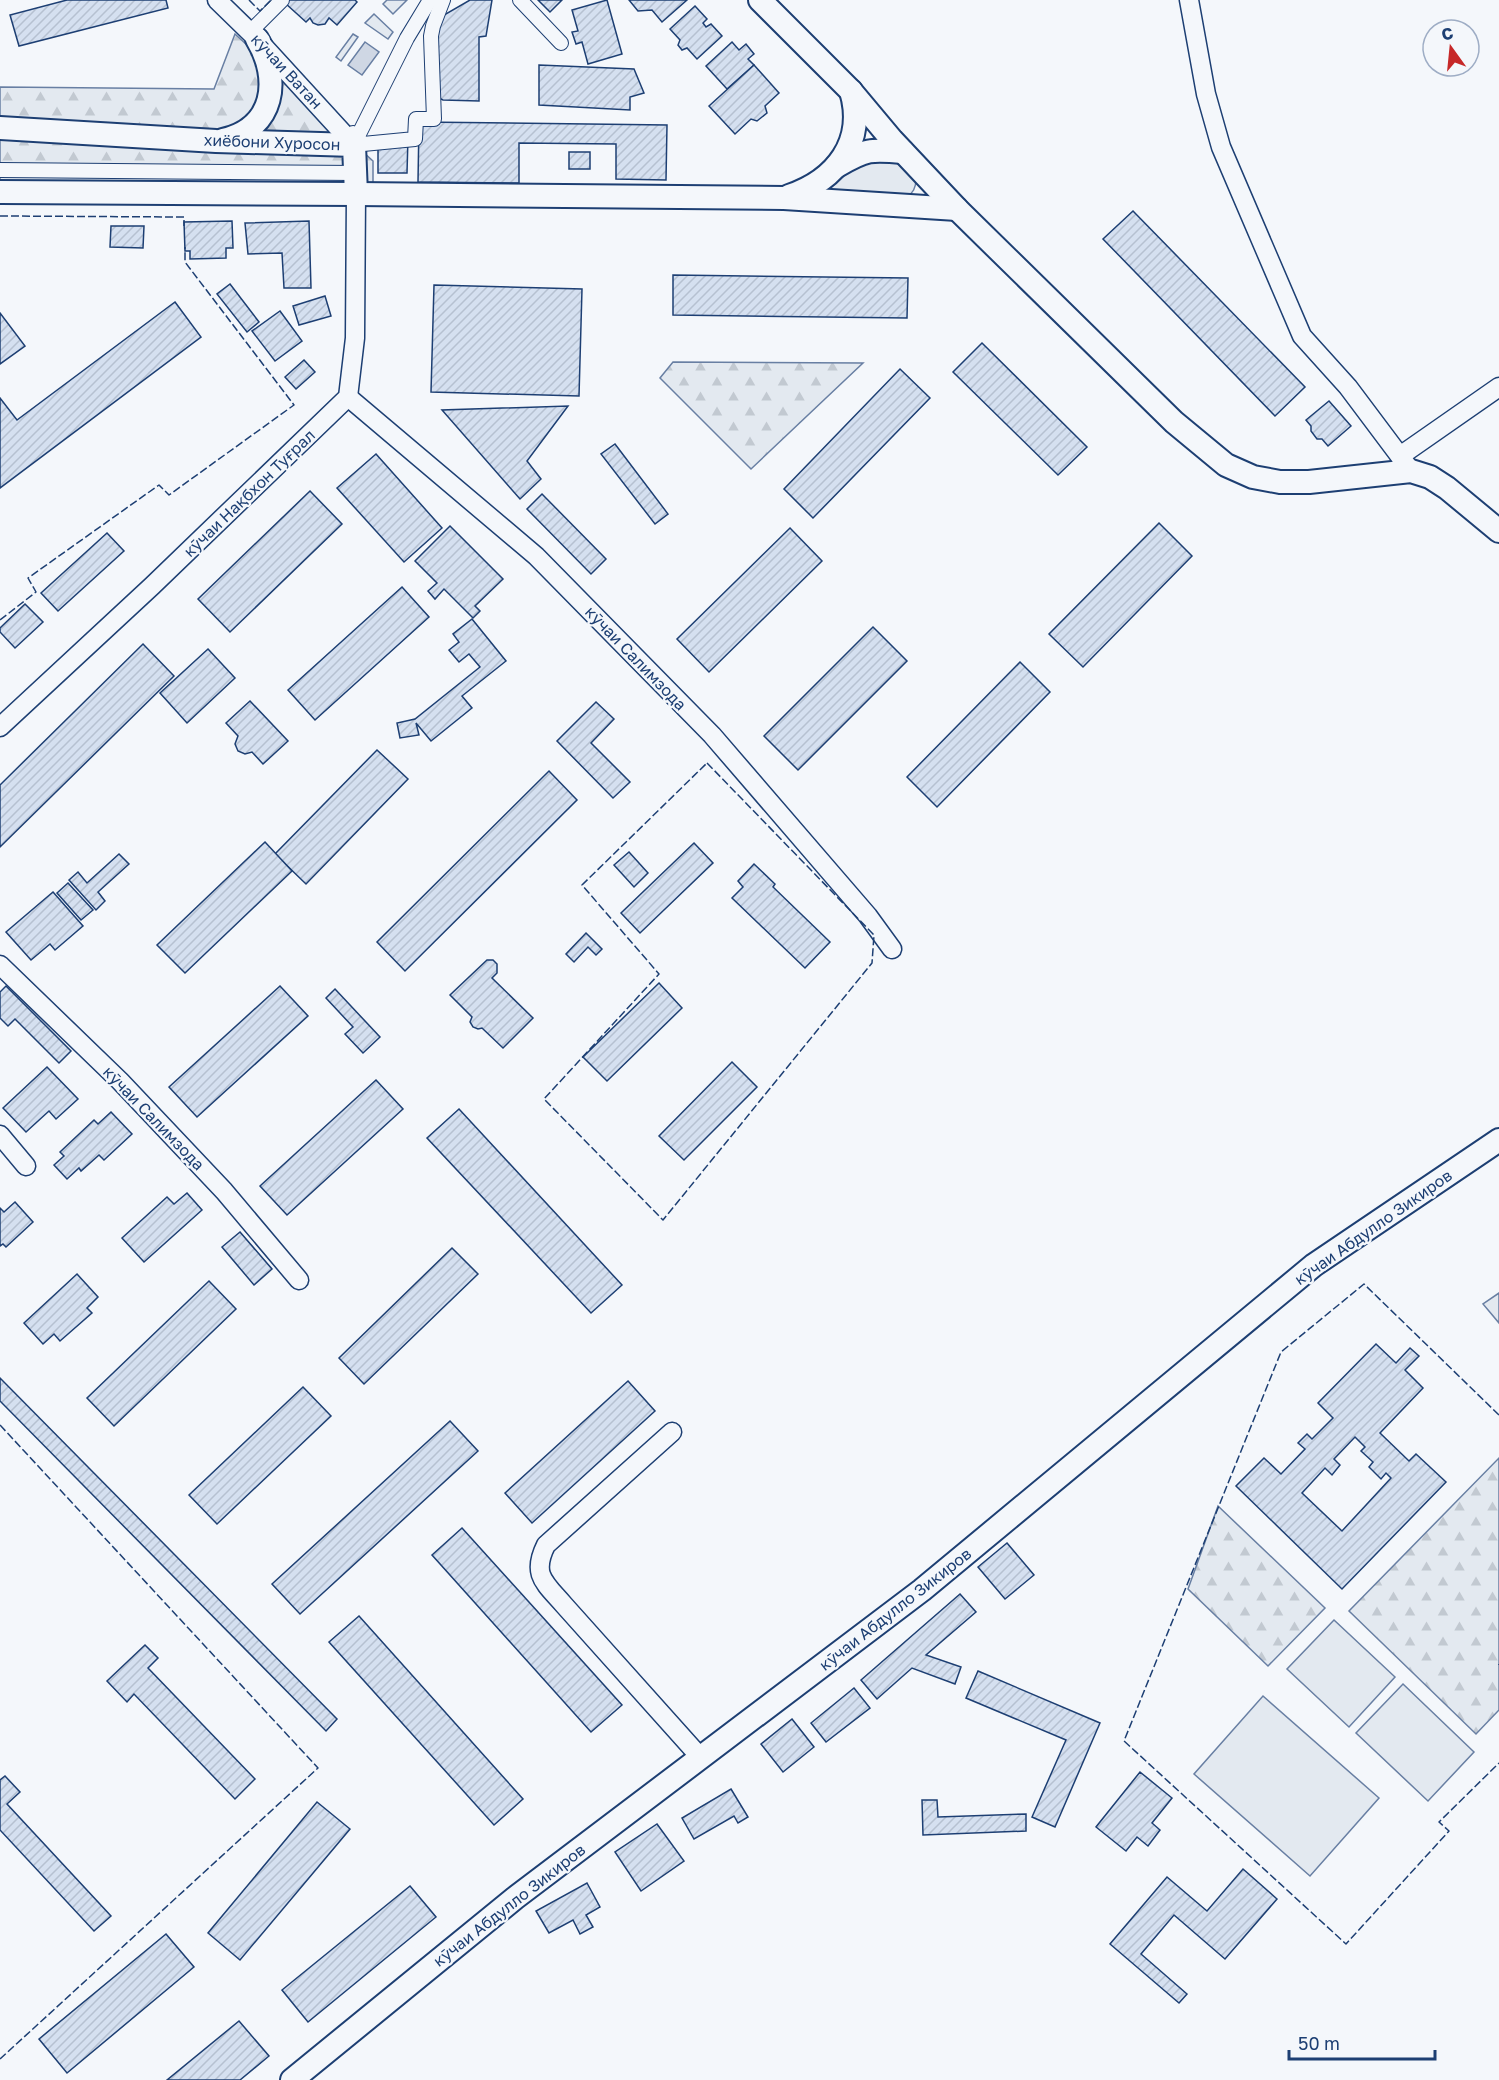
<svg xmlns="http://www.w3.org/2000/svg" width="1499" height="2080" font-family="'Golos Text',sans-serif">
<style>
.grass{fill:#e3e9f0;stroke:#687fa3;stroke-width:1.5}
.forest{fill:url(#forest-firs);stroke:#687fa3;stroke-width:1.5}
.water{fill:#cfd7e4;stroke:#687fa3;stroke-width:1.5}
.building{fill:url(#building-hatch);stroke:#1d3f73;stroke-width:1.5;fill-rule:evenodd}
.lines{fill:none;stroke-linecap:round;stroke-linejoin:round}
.pedestrian-casing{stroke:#1d3f73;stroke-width:16}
.minor-casing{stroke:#1d3f73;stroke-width:21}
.tertiary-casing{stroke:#1d3f73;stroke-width:26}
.pedestrian{stroke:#f4f7fb;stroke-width:14}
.minor{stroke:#f4f7fb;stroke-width:18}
.tertiary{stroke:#f4f7fb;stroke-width:22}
.fence{stroke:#1d3f73;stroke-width:1.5;stroke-dasharray:8 3;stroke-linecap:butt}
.labels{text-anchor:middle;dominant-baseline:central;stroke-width:4.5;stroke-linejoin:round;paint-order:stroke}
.street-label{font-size:16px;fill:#1d3f73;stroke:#f4f7fb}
</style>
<defs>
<pattern id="forest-firs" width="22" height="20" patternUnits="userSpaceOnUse" patternTransform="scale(1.5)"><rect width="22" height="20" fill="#e3e9f0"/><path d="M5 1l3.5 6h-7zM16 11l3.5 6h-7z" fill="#c2c9d1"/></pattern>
<pattern id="building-hatch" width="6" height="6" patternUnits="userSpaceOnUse" patternTransform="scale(1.5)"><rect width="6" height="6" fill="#d5e0f0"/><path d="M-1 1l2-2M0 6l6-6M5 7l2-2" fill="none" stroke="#b6c1d1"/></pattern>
</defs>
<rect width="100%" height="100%" fill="#f4f7fb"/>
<!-- grass -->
<g class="grass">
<polygon points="387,0 407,0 393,14 383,4"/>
<polygon points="374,14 393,32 388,39 365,23"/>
<polygon points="353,34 358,37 341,61 336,57"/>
<path d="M869 160 899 163 916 179C916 188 913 193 906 198L817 189Z"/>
<polygon points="1499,1293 1499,1323 1483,1304"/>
<polygon points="1334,1620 1395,1677 1349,1727 1287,1669"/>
<polygon points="1403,1684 1474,1752 1428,1801 1356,1733"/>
<polygon points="1263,1696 1379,1798 1310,1876 1194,1774"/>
</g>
<!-- forest -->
<g class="forest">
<polygon points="235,34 373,161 373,188 0,182 0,87 214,89"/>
<polygon points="673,362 863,363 751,469 660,378"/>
<polygon points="1499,1458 1499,1710 1476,1734 1349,1611"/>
<polygon points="1218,1506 1325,1608 1268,1666 1188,1589"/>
</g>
<!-- water -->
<polygon class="water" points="365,42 379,52 362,75 348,65"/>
<!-- building -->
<g class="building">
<polygon points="67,0 166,0 168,8 19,46 10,15"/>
<polygon points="288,0 355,0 357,2 337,25 329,18 325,24 318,25 313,23 310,18 306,22 285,3"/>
<polygon points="470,0 492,0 486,36 479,37 479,101 443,100 439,98 437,25 444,15"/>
<polygon points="538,0 562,0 550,12"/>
<polygon points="607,0 622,54 588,64 582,42 576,44 572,32 578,31 572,10"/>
<polygon points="629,0 687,0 662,22 652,10 638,11"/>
<polygon points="695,6 707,19 703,23 706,27 711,24 722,36 697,59 687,48 682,50 678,45 680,40 670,29"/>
<polygon points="732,42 739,50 746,44 754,54 748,59 754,65 727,89 706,66"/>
<polygon points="539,65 634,69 644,93 630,97 630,110 539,105"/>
<polygon points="754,65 779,93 765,106 767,113 757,121 751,119 735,134 709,106"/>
<polygon points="419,122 667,125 666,180 616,179 616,144 519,143 519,183 418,182"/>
<polygon points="378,137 408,137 407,173 378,173"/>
<rect x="569" y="152" width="21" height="17"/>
<polygon points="1133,211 1305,387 1275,416 1103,239"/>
<polygon points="232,221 233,248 226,248 226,258 190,259 190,251 185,251 184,222"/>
<polygon points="309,221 311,288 284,288 282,253 248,254 245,223"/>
<polygon points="111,226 144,226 143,248 110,247"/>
<polygon points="673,275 908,278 907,318 673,315"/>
<polygon points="230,284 259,322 247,332 217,294"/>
<polygon points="434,285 582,289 579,396 431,392"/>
<polygon points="325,296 331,316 299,325 293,306"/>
<polygon points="175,302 201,337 0,488 0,398 17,420"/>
<polygon points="280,311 302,341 275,361 252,331"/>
<polygon points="0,313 25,346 0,364"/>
<polygon points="982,343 1087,447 1058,475 953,372"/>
<polygon points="304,360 315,372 296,389 285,377"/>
<polygon points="900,369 930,398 813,518 784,489"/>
<polygon points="1329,401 1351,426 1328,446 1322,439 1317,439 1311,431 1311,426 1306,420"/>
<polygon points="568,406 527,461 541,479 520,499 442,410"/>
<polygon points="615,444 668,514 655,524 601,454"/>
<polygon points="376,454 442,528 404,562 337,488"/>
<polygon points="310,491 342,524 230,632 198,599"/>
<polygon points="542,494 606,559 591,574 527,509"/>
<polygon points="1159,523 1192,556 1083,667 1049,634"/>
<polygon points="450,526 503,579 475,606 480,611 473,618 444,589 435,599 428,591 437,583 415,561"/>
<polygon points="790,528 822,561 709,672 677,639"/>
<polygon points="107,533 124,551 58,611 41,593"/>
<polygon points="402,587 429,617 315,720 288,690"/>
<polygon points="25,604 43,622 15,648 0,632 0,628"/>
<polygon points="472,619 506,661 462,696 472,708 431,741 416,723 419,735 400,738 397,723 415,719 480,667 469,654 459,662 449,650 459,642 453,634"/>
<polygon points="873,627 907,661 798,770 764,736"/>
<polygon points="143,644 174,676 0,847 0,785"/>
<polygon points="208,649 235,678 187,723 160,693"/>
<polygon points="1020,662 1050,692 937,807 907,777"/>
<polygon points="250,701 288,741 263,764 252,752 245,754 238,751 235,744 238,736 226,723"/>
<polygon points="596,702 614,719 591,743 630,782 613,798 557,741"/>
<polygon points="377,750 408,779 306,884 275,854"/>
<polygon points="549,771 577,800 405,971 377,942"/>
<polygon points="265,842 292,871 185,973 157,945"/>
<polygon points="694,843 713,863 640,933 621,913"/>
<polygon points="629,852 648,873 634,887 614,865"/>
<polygon points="119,854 129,864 98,892 105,901 96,910 69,880 78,872 87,883"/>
<polygon points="754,864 775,884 773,887 830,942 805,968 732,898 743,887 738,881"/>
<polygon points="68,883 93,910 81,920 57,893"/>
<polygon points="53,892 83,926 55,950 50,944 31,960 6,932"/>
<polygon points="586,933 602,949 596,955 588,947 574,962 566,954"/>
<polygon points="487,960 493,960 497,964 497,973 492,978 533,1018 503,1048 482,1028 478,1029 473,1027 470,1022 472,1017 450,995"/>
<polygon points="659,983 682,1008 607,1081 583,1057"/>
<polygon points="6,986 71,1051 59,1063 15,1019 8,1026 0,1018 0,992"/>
<polygon points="280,986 308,1016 197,1117 169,1087"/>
<polygon points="335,989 380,1037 363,1053 345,1034 353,1027 326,998"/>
<polygon points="732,1062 757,1087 684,1160 659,1136"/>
<polygon points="47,1067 78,1099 56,1119 49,1111 26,1132 3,1108"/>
<polygon points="376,1080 403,1109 287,1215 260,1186"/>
<polygon points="459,1109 622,1285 591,1313 427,1138"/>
<polygon points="111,1112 132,1134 104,1160 99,1155 81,1171 79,1168 67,1179 54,1165 64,1156 60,1152 94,1120 98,1124"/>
<polygon points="187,1193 202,1210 144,1262 122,1238 167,1197 174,1204"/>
<polygon points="15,1202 33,1222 6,1247 3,1244 0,1246 0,1208 4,1212"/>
<polygon points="240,1232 272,1269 254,1285 222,1247"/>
<polygon points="452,1248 478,1274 364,1384 339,1358"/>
<polygon points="77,1274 98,1297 87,1308 92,1313 60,1341 54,1334 43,1344 24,1323"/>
<polygon points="209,1281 236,1309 114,1426 87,1398"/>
<path d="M1376 1344 1396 1363 1410 1348 1419 1356 1405 1370 1423 1388 1380 1433 1409 1461 1416 1454 1446 1482 1342 1589 1236 1486 1264 1458 1281 1474 1305 1449 1298 1443 1307 1434 1312 1439 1333 1418 1318 1403ZM1355 1437 1365 1447 1361 1451 1373 1462 1369 1467 1381 1479 1386 1473 1391 1478 1342 1531 1302 1493 1325 1468 1332 1475 1340 1465 1334 1459Z"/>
<polygon points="0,1378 337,1719 326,1731 0,1401"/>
<polygon points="628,1381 655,1411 532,1523 505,1493"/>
<polygon points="303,1387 331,1416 217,1524 189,1495"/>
<polygon points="450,1421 478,1451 300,1614 272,1584"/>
<polygon points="462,1528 622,1705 591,1732 432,1555"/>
<polygon points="1007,1543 1034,1575 1005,1599 978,1567"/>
<polygon points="960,1594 976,1612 926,1655 961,1667 955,1684 912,1668 877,1699 861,1680"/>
<polygon points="359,1616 523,1799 494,1825 329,1642"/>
<polygon points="145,1645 158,1658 148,1668 255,1779 235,1799 134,1694 127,1702 107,1681"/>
<polygon points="978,1671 1100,1723 1055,1827 1032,1817 1066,1740 966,1698"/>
<polygon points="854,1688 870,1708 826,1742 811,1723"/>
<polygon points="792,1719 814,1747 783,1772 761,1744"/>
<polygon points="1140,1772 1172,1798 1152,1823 1160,1830 1148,1846 1137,1837 1126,1851 1096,1827"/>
<polygon points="5,1776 20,1792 7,1804 111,1916 94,1931 0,1830 0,1780"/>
<polygon points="731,1789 748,1817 738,1823 734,1816 694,1839 682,1818"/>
<polygon points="922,1800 937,1800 938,1817 1026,1814 1026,1831 923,1835"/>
<polygon points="317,1802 350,1829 240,1960 208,1933"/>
<polygon points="657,1824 684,1861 641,1891 615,1852"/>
<polygon points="1243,1869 1277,1899 1225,1959 1174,1915 1141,1954 1187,1994 1179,2003 1110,1944 1167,1877 1207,1911"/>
<polygon points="587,1883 600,1907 586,1915 593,1927 580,1934 573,1920 549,1933 536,1911"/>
<polygon points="410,1886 436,1917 308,2022 282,1990"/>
<polygon points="166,1934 194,1967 67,2073 39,2039"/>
<polygon points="239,2021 269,2056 240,2080 167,2080"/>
</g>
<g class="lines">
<!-- pedestrian casing -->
<g class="pedestrian-casing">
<g id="pedestrian">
<polyline points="520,0 561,43"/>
<polyline points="263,40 253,29 282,0"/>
<polyline points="353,133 363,144 415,139 416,119 434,119 431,36 433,26 443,0"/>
<polyline points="354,144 407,38 430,0"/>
<polyline points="0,170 356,173"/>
</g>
</g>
<!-- minor casing -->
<g class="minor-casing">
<g id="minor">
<polyline points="217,0 257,39 354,145"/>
<polyline points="1189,0 1206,94 1221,147 1302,336 1348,387 1411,471"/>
<polyline points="348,397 536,556 712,735 868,916 892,949"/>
<polyline points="1400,456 1499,387"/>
<polyline points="0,727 152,586 348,397 355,338 356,194"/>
<polyline points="0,965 120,1081 224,1191 299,1280"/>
<polyline points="0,1135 26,1166"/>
<path d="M672 1432 546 1545C531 1575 545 1583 564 1605L701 1758"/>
</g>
</g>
<!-- tertiary casing -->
<g class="tertiary-casing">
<g id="tertiary">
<polyline points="760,0 851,91 892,140 957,209 1174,422 1226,465 1253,477 1280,482 1309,482 1411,471 1430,477 1447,488 1499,531"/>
<polyline points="0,128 216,141 354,145 356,194 0,192"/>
<path d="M223 140C275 128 281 79 257 39"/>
<path d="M837 166C866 149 871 149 903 152"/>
<polyline points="356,194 784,198 957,209"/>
<path d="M789 196C836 180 866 142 851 91"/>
<polyline points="292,2080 515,1898 922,1590 1314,1265 1499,1140"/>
</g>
</g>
<!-- pedestrian -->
<use href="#pedestrian" class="pedestrian"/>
<!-- minor -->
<use href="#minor" class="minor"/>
<!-- tertiary -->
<use href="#tertiary" class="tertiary"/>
<!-- fence -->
<g class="fence">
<polyline points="249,0 260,11 271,0"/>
<polyline points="0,216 184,217 184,226"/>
<polyline points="0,620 36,592 28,578 159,485 169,495 294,405 185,262 185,247"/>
<polygon points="707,763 874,935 872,963 663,1220 544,1099 659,974 582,885"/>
<polyline points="1499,1415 1364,1284 1281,1352 1124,1741 1346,1944 1449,1831 1439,1822 1499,1763"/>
<polyline points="0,1425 318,1768 0,2059"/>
<polyline points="1499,1664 1499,1665"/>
</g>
</g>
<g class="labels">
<!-- street labels -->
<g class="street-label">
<text transform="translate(287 71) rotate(47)">кӯчаи Ватан</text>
<text transform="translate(272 142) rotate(2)">хиёбони Хуросон</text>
<text transform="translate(249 493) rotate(-44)">кӯчаи Нақбхон Туғрал</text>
<text transform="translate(636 658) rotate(46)">кӯчаи Салимзода</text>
<text transform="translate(154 1118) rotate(46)">кӯчаи Салимзода</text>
<text transform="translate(1373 1227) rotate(-35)">кӯчаи Абдулло Зикиров</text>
<text transform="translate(895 1609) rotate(-38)">кӯчаи Абдулло Зикиров</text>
<text transform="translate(509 1905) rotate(-38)">кӯчаи Абдулло Зикиров</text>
</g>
</g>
<!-- north arrow -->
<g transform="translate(1451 48) rotate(345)"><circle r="28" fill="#f4f7fb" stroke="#9eadc5" stroke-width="1.5"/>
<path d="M0-4.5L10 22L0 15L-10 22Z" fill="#c62828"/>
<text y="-9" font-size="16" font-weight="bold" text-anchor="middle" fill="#1d3f73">С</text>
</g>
<!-- scale -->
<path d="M1289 2050v9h146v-9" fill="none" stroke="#1d3f73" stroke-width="3"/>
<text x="1298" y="2050" font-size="18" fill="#1d3f73" stroke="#f4f7fb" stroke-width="4.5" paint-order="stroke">50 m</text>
</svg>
